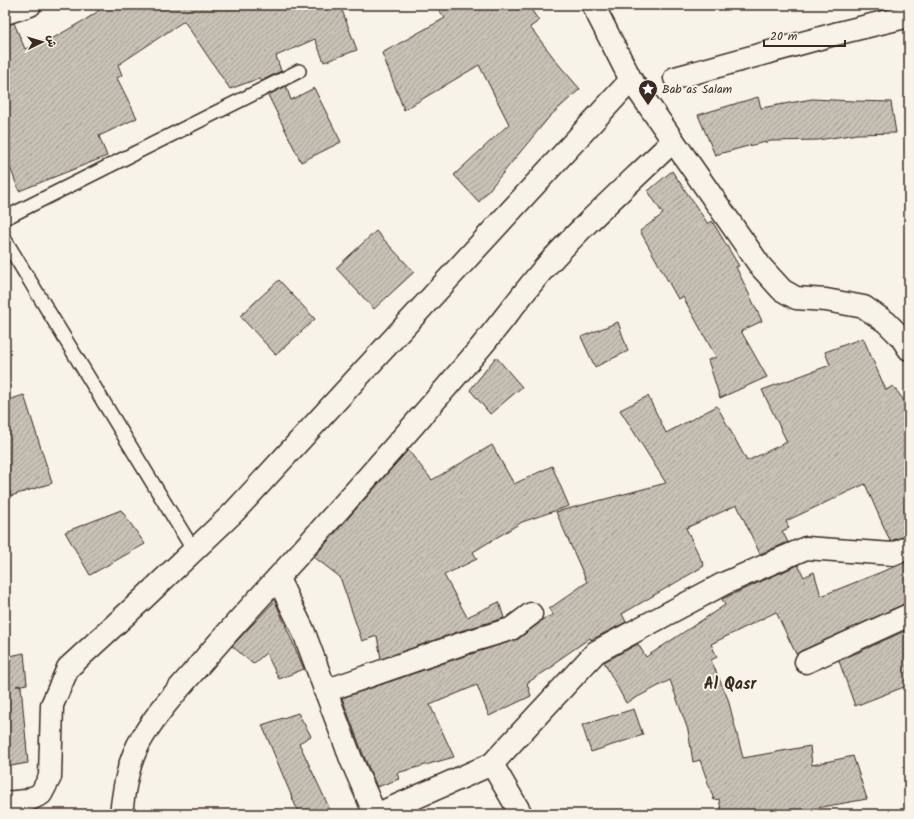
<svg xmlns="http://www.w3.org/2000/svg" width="914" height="819" font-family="Kalam,'Playpen Sans Arabic',sans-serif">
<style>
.building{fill:url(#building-hatch);stroke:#3b2a1e}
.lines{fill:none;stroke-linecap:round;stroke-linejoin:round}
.lane-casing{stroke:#3b2a1e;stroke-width:16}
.street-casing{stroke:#3b2a1e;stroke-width:25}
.lane{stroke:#f7f3e8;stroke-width:13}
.street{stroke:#f7f3e8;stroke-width:22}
.labels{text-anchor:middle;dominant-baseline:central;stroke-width:4;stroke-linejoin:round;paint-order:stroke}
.poi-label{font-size:12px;fill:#3b2a1e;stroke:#f7f3e8;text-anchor:start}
.district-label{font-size:16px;font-weight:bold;fill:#3b2a1e;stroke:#f7f3e8}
</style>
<defs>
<pattern id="building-hatch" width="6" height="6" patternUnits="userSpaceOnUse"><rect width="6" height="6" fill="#c8c1b6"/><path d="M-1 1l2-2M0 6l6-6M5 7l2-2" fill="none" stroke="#a49d93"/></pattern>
</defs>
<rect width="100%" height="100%" fill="#f7f3e8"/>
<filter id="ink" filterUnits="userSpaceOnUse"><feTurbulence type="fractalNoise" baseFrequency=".025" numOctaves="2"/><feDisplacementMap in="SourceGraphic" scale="8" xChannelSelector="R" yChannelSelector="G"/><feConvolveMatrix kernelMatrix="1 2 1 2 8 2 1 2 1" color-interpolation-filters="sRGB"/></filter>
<g filter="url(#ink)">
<!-- building -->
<g class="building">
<polygon points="105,5 340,5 357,50 324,62 315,39 276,56 281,71 261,81 260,78 230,89 184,21 118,65 122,75 117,78 137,118 99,136 107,156 19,191 5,154 5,25 14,23 25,49 57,36 93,15"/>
<polygon points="435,5 528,5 539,21 530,27 560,66 580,89 550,116 479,202 454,175 509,124 479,65 404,110 382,53 445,18"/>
<polygon points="286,86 291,100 314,88 341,142 301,162 268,95"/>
<polygon points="758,97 761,108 812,99 854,101 891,102 896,133 857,134 818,140 771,141 748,146 715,155 698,115"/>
<polygon points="672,171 708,224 712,221 739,266 736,267 762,321 741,331 767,377 720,398 708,360 716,357 683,297 678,299 640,231 663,214 648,191"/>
<polygon points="376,231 414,272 374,309 336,268"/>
<polygon points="279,280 315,319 276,355 240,316"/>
<polygon points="618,322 628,351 595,367 581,337"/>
<polygon points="863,338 886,390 893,386 909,407 909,535 890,541 865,484 786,521 789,528 782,531 788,542 760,554 737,505 686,528 704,566 622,614 626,622 591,640 590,638 554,663 555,665 527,683 531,696 489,716 477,685 430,705 454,757 397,773 399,779 377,787 363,754 342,698 468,655 518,639 538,624 543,619 553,615 549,609 587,582 556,512 666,483 620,410 648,396 666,433 717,406 747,461 787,442 762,390 830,365 825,352"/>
<polygon points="496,357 522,387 490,414 470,390"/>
<polygon points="24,395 52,483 11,496 5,477 5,401"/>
<polygon points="492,445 514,484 552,466 569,506 522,522 473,552 477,559 444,575 467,617 499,602 504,618 460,631 381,659 377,636 362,641 340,577 314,557 408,450 432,480"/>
<polygon points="121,510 145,544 90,575 65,532"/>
<polygon points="909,561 909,603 904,604 801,651 796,654 776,612 711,644 717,657 711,660 728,699 743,758 810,746 812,765 853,756 867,799 783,814 722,814 719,799 714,800 700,760 693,762 688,730 670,680 626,703 604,662 638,644 646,657 725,605 722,599 798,565 804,577 814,572 821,596"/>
<polygon points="275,601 304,669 279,679 266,653 253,664 232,646"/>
<polygon points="909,629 909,685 855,706 839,661"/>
<polygon points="24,653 27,684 16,686 21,686 28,763 5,767 5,657"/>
<polygon points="634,709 643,735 591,752 582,725"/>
<polygon points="298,713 311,736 299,743 332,814 299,814 262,725"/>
</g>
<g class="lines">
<!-- lane casing -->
<g class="lane-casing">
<g id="lane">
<polyline points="5,218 299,71"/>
<polyline points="5,240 194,551"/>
</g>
</g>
<!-- street casing -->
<g class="street-casing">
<g id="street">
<polyline points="593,5 631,80 761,267 782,290 796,298 826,300 864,307 886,322 901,337 909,349"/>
<polyline points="5,13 30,5"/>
<polyline points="675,78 835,34 909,16"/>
<polyline points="278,579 303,630 351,759 375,814"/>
<polyline points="806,662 909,615"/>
<polyline points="325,691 464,643 511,629 531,614"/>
<polyline points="492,764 521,814"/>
<polyline points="5,803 26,801 41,794 50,777 52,705 68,668 143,599 234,512 631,80"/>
<path d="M121 814C124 788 128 761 142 738 158 711 181 686 202 662 242 615 285 571 326 524 378 466 430 407 480 348 501 323 520 297 541 272 581 226 629 184 673 141"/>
<polyline points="378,814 492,764 596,652 723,584 806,548 893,554 909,547"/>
</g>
</g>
<!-- lane -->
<use href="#lane" class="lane"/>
<!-- street -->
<use href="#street" class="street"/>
</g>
</g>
<!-- icons -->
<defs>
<g id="sight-pin" transform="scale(1)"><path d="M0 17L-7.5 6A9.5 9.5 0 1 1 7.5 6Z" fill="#3b2a1e" stroke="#f7f3e8"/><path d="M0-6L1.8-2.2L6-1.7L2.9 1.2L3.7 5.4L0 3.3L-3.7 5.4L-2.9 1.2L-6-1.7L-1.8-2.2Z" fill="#fff"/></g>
</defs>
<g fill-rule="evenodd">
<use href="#sight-pin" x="648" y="89"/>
</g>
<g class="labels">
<!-- poi labels -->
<g class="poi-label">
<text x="662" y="89">Bab as Salam</text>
</g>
<!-- district labels -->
<g class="district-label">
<text x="730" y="684">Al Qasr</text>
</g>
</g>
<!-- margin -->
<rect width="914" height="819" fill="none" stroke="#f7f3e8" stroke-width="20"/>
<rect x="10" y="10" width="894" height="799" fill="none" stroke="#3b2a1e" stroke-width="1.5" filter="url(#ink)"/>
<!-- north arrow -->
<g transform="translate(42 42) rotate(85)" stroke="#f7f3e8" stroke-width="3" paint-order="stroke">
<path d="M0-3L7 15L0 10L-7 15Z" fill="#3b2a1e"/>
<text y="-6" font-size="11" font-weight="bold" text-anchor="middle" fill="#3b2a1e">ش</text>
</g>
<!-- scale -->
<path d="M764 40v6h81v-6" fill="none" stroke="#3b2a1e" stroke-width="2"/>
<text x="770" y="40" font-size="12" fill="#3b2a1e" stroke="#f7f3e8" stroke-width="3" paint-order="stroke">20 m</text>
</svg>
